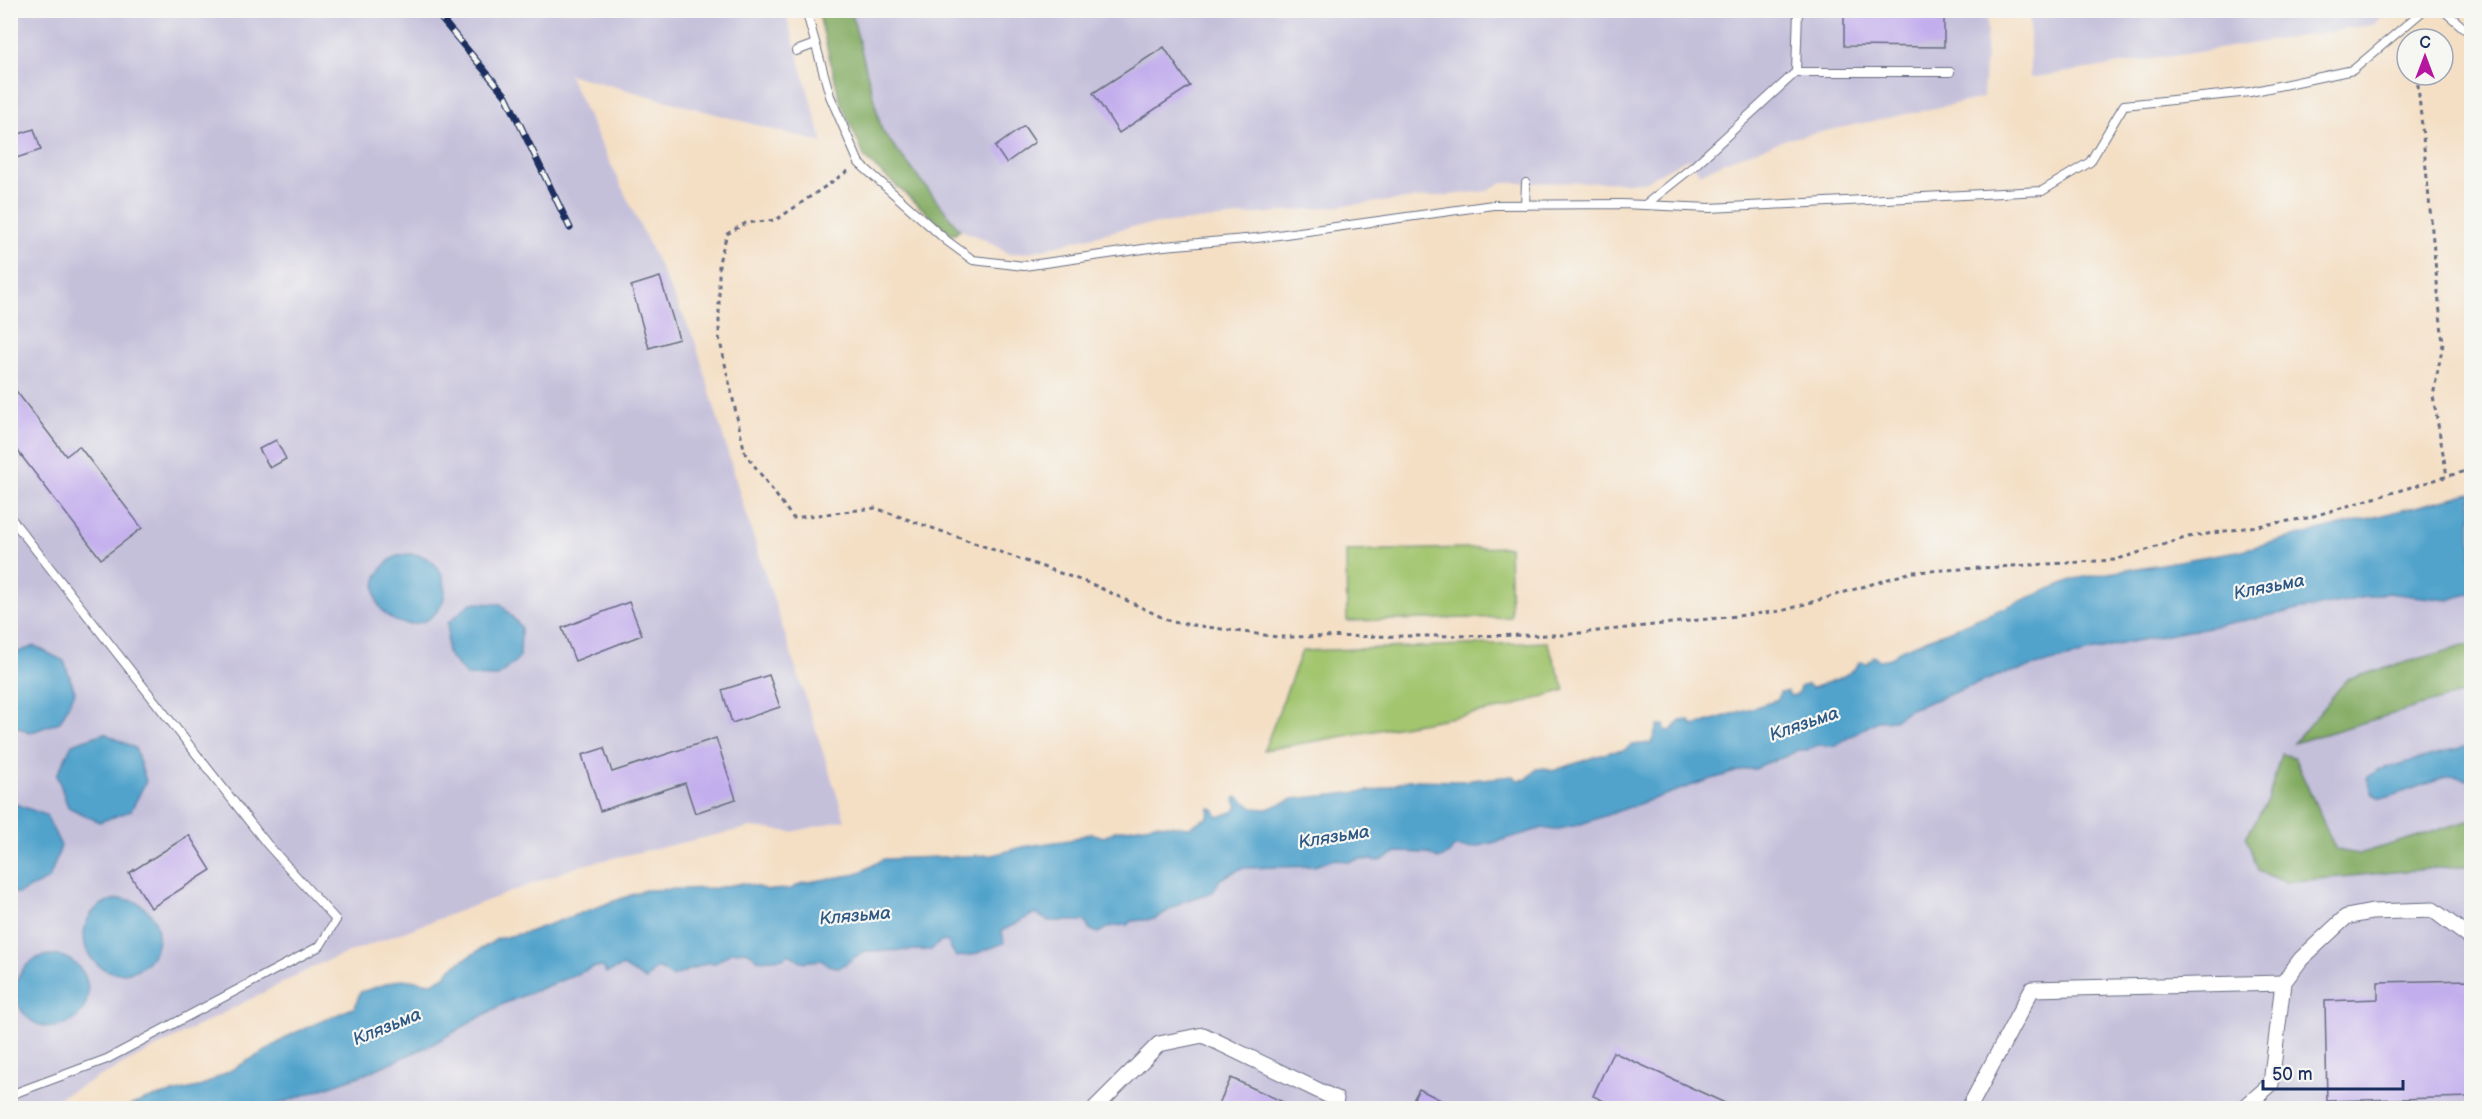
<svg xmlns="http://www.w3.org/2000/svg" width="2482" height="1119" font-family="'Balsamiq Sans',sans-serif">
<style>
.industrial{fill:#c5c0da}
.green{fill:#a2c56e;stroke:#5e7a66;stroke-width:1.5}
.forest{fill:#81aa61;stroke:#4e6c60;stroke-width:1.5}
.water{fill:#51a3cc;stroke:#366995;stroke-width:1.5}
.building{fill:#c2aded}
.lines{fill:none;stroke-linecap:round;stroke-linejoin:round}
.service-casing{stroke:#676d82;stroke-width:10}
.minor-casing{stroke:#676d82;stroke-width:17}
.path{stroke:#676d82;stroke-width:3;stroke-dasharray:4.5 4.5;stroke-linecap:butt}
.service{stroke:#fff;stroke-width:8}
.minor{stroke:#fff;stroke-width:15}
.rail-casing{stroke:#1b2f5e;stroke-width:7}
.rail{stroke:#f6f6f2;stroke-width:4.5;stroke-dasharray:14;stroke-linecap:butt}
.labels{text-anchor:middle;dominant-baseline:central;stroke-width:4.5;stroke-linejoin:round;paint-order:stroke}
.water-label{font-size:18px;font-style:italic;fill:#2e5884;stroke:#f6f6f2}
</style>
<rect width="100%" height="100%" fill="#f6f6f2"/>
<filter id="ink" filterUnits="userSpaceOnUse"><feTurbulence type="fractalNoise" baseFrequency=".0167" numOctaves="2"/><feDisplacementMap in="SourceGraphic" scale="12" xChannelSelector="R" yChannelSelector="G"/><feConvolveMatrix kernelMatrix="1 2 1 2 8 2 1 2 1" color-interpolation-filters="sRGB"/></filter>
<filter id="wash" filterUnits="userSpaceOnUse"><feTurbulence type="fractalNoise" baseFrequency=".008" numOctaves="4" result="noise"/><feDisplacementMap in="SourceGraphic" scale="24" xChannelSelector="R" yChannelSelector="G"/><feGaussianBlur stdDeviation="1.35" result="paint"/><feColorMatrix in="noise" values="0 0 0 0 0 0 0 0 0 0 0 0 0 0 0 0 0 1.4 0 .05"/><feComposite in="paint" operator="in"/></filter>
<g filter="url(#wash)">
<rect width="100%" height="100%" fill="#f4dfc5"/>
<!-- industrial -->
<g class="industrial">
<polygon points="10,11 785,11 823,143 568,74 695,341 745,511 845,820 792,832 752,827 582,865 321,963 38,1108 11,1108"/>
<polygon points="851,11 1988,11 1983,98 1787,139 1724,162 1700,174 1688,158 1644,182 1500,183 1488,191 1130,227 1030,252 1009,254 982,238 960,230 882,131"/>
<polygon points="2030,11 2030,10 2387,11 2373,25 2030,78"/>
<polygon points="2387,593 2448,600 2471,593 2471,1108 267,1108 365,1074 431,1045 503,1004 594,967 617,968 623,966 646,980 655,969 660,968 665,974 689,972 707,963 715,963 732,952 741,951 747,951 752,957 769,960 788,954 812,962 821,959 828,965 843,964 863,951 930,950 940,942 947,941 956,957 972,955 1004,943 1001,931 1035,913 1048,921 1086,921 1105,932 1112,926 1127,925 1131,921 1155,919 1165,914 1174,906 1213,892 1220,879 1242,868 1314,866 1335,859 1349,862 1360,859 1379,861 1397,852 1448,855 1454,847 1470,848 1543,828 1555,830 1578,825 1699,783 1745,769 1756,769 1764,762 1789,757 1797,750 1808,750 1816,745 1834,746 1877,721 1894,720 1908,710 2000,675 2125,643"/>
</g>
<!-- green -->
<g class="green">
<polygon points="1509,547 1511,617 1347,621 1346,551"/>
<polygon points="1547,642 1565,690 1506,708 1264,750 1302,651"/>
</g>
<!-- forest -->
<g class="forest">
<polygon points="818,11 851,11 882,131 960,230 952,235 865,158 840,100"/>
<polygon points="2471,644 2471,691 2294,743 2347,679"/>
<polygon points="2281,754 2294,757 2336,850 2359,854 2471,820 2471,865 2285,882 2258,871 2246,837 2268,800"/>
</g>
<!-- water -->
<g class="water">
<path d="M2471 493V593L2448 600 2387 593 2125 643 2000 675 1908 710 1894 720 1877 721 1834 746 1817 745 1808 750H1797C1785 761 1768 758 1756 769H1745L1699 783 1578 825 1554 830 1543 828 1492 843 1470 848 1454 847 1448 855 1438 859 1427 853 1397 852 1379 861 1360 859 1349 862 1335 859 1314 866 1242 868 1220 879 1213 892 1182 902 1155 919 1131 921 1127 925 1112 926 1098 933 1089 929 1085 921H1048L1035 913 1002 931 1004 943 972 955 956 957 947 941 940 942 931 950 864 951 839 968 828 965 821 960 801 962 789 954 783 958 759 960 747 951 732 952 715 963H707L672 977 660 969H655L646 980 623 966 606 973 603 967H594L503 1004 431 1045 365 1074 267 1108H124L147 1099 202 1086 262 1053 292 1034 355 1007 360 992 402 979 432 983 445 976 452 967 497 939 528 932 645 890 715 888 743 883 768 890 791 889 802 883 857 874 884 859 993 855 1022 847 1069 840 1091 833 1104 837 1115 831 1156 824 1189 827 1208 817 1209 808 1214 809 1218 817 1235 811 1238 806 1234 799 1238 797 1253 808 1267 809 1293 799 1378 790 1408 780 1461 781 1513 776 1518 780 1527 779 1536 769 1545 768 1552 771 1610 752 1625 750 1631 745 1651 743 1658 725H1664L1666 731 1672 730 1680 721 1689 720 1693 726 1778 700 1780 692 1788 691 1790 696 1798 694 1800 687 1808 684 1812 688C1825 683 1854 676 1859 662L1867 663 1874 656 1879 660 1891 658 1899 651 2074 579 2237 551Z"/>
<circle cx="410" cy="589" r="35"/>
<polygon points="471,603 501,604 521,627 520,657 497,677 467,676 447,653 448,623"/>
<polygon points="34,646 64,661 75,692 60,722 29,733 11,724 11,655"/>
<polygon points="104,733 135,748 146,781 131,811 99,822 68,807 57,775 72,744"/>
<polygon points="2471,745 2471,781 2454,776 2447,777 2385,798 2379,798 2372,792 2367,778 2378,770"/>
<polygon points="13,803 46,815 61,846 49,879 18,894 11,891 10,805"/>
<circle cx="121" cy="936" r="37"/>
<circle cx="52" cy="991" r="36"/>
</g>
<g id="blocks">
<!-- building -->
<g class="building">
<polygon points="1844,10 1944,10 1944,47 1844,46"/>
<polygon points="1164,47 1190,86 1119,133 1093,93"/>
<polygon points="1024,126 1035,142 1006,163 995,147"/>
<polygon points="34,129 41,150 10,160 10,137"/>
<polygon points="660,277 679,339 649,348 631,286"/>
<polygon points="10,383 66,456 79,446 142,528 101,559 10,441"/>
<polygon points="276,440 286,459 270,468 259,449"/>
<polygon points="629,602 642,635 575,661 562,628"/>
<polygon points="769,675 780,707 732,723 722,690"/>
<polygon points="716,738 736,799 695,813 685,783 600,811 582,755 604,748 612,772"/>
<polygon points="189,835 211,870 151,908 129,873"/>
<polygon points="2472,980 2472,1097 2327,1101 2325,1001 2378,999 2378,982"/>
<polygon points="1613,1052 1736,1108 1619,1108 1593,1096"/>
<polygon points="1231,1078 1296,1108 1217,1108"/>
<polygon points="1419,1089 1456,1108 1409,1108"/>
</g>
</g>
</g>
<g filter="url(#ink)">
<use href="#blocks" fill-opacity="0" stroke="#676d82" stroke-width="1.5"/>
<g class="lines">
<!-- service casing -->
<g class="service-casing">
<g id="service">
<polyline points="806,10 830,96 859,163 947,241 973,260 1024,266 1164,246 1257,238 1493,205 1622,204 1710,208 2042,191 2090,162 2124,105 2250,92 2353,70 2424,10"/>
<polyline points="2443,10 2472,35"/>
<polyline points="796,51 815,44"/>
<polyline points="1796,72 1798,10"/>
<polyline points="2472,100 2472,107"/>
<polyline points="1525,205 1526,183"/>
<polyline points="1645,205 1694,166 1796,72 1950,72"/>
<polyline points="10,517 267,844 336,920 320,946 107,1059 10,1095"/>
</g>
</g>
<!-- minor casing -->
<g class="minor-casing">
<g id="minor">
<polyline points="1095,1108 1159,1044 1203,1035 1336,1099"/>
<polyline points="1969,1108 2032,989 2283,983"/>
<polyline points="2244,1108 2271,1084 2283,983 2301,959 2346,917 2372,912 2433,910 2472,939"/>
</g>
</g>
<!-- path -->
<g class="path">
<polyline points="2417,75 2443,344 2433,396 2447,476"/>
<polyline points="848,171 776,220 746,223 727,234 719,262 719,337 745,453 793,518 875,508 1094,585 1172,622 1278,637 1562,635 1782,611 1912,572 2115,560 2188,537 2307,518 2472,469"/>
</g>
<!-- service -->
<use href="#service" class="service"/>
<!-- minor -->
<use href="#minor" class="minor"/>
<!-- rail casing -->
<g class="rail-casing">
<polyline id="rail" points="434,10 506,96 570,228"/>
</g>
<!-- rail -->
<use href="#rail" class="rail"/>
</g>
</g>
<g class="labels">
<!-- water labels -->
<g class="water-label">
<text transform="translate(2269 587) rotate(-11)">Клязьма</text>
<text transform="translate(1804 724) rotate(-19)">Клязьма</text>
<text transform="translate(1334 837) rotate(-9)">Клязьма</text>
<text transform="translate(855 916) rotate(-5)">Клязьма</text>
<text transform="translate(387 1027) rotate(-22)">Клязьма</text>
</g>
</g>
<!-- margin -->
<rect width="2482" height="1119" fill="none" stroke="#f6f6f2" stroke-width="36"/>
<!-- north arrow -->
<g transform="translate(2425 57)"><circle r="28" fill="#f6f6f2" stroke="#9ea6b7" stroke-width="1.5"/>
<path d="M0-4.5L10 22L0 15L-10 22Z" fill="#b5179e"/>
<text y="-9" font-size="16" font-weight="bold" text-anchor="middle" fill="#1b2f5e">С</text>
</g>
<!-- scale -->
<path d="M2263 1080v9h140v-9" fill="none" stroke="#1b2f5e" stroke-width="3"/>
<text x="2272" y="1080" font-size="18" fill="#1b2f5e" stroke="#f6f6f2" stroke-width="4.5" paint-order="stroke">50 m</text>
</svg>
